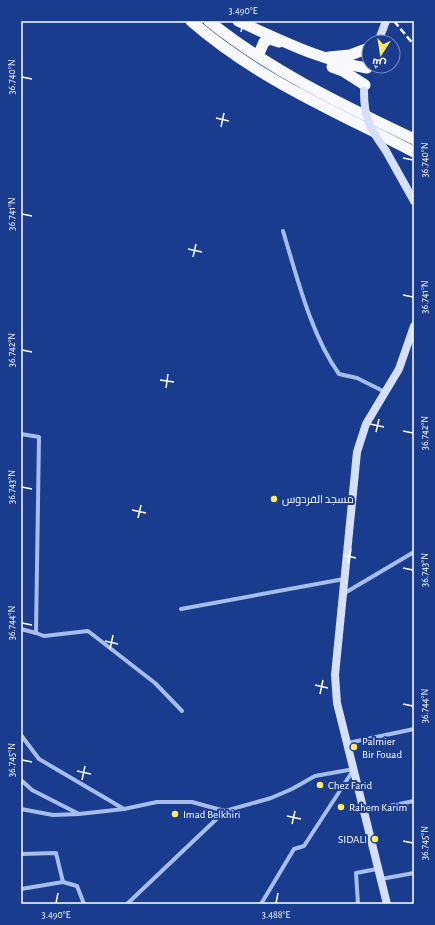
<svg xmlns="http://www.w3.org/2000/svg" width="435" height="925" font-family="'Alegreya Sans',Cairo,sans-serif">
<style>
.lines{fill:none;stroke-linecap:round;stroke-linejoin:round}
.minor{stroke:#a7bdee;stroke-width:4}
.secondary{stroke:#d5dffa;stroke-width:8}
.trunk{stroke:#f7f9ff;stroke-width:11}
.rail{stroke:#fff;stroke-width:2.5;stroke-dasharray:7 3;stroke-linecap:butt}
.secondary-bridge{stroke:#d5dffa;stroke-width:8}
.ticks{fill:none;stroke:#fff;stroke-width:1.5}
.poi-dot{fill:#ffe965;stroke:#1a3c8f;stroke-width:1.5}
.labels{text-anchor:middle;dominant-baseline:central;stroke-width:4;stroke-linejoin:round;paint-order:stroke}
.poi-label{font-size:11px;fill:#fff;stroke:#1a3c8f;text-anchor:start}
.neatline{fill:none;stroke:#fff;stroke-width:1.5}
.ticks-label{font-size:10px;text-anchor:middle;fill:#fff}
</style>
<rect width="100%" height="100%" fill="#1a3c8f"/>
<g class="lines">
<!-- minor -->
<g class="minor">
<path d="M283 231C297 277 311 335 339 374L357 378 385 392"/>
<polyline points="21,434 39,437 36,633 21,629"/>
<polyline points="343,594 414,552"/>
<polyline points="181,609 344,579"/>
<polyline points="36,633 44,636 88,631 155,683 182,711"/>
<polyline points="21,735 39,759 124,809"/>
<polyline points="348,743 414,729"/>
<polyline points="21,780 32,790 79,814"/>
<polyline points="21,809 53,815 79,814 124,809 157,802 192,802 225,811 271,798 292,789 315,776 354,769"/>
<polyline points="365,811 414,801"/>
<polyline points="21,854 56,853 63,882 77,886 84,904"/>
<polyline points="381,879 414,873"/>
<polyline points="21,889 63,882"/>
<polyline points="127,904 225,811"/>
<polyline points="261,904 294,849 304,846 354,769"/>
<polyline points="358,904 356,873 377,869"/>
</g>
<!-- secondary -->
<g class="secondary">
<polyline points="378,42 386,21"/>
<polyline points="386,151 414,201"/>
<polyline points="387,904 337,703 335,675 357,452 366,424 399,369 414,326"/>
</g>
<!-- trunk -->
<g class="trunk">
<path d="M191 21C259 80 335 111 414 152"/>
<path d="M209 21C271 71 343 105 414 139"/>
<path d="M238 21C281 40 321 61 367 68"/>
<polyline points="377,42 379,40"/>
<polyline points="258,56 264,42 270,39 279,42"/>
<polyline points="329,57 350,55 369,48"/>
<polyline points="332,67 343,71 365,85"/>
</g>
<!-- rail -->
<polyline class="rail" points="394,21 414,45"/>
<!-- secondary-bridge -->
<path class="secondary-bridge" d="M364 91C364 120 370 128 386 151"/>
</g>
<!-- ticks -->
<path class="ticks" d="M241 32 243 22M22 77 32 79M216 118 229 121M221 127 224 113M403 158 413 160M22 214 32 216M188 249 202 252M193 257 196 244M403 295 413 297M22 350 32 352M160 380 174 382M166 388 168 374M370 424 384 427M403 431 413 433M376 432 379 419M22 487 32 489M132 510 146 513M138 518 141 505M343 555 356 558M348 563 351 549M403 568 413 570M22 623 32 625M105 641 118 644M110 649 113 635M315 685 328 688M320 694 323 680M403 704 413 706M22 760 32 762M77 771 91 774M82 780 85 766M287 816 301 819M292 824 295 811M403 841 413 843M56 903 58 893M276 903 278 893"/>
<!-- markers -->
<g class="poi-dot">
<circle cx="274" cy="499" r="4"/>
<circle cx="354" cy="747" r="4"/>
<circle cx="320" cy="785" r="4"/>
<circle cx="341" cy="807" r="4"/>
<circle cx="175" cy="814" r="4"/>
<circle cx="375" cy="839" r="4"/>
</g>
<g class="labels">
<!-- poi labels -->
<g class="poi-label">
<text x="282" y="499">مسجد الفردوس</text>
<text x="362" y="741">Palmier<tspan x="362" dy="13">Bir Fouad</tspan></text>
<text x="328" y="785">Chez Farid</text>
<text x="349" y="807">Rahem Karim</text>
<text x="183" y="814">Imad Belkhiri</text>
<text x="367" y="839" text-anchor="end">SIDALI</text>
</g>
</g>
<!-- border -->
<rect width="435" height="925" fill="none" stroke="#1a3c8f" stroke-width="44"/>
<!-- north arrow -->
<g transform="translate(381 54) rotate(192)"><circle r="19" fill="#1a3c8f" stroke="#768abc"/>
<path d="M0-3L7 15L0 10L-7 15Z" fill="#ffe965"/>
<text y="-6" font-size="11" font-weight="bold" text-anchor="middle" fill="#ffffff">ش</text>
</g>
<rect x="22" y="22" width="391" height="881" class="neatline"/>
<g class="ticks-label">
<text x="243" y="14">3.490°E</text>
<text transform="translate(11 77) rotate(-90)" y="4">36.740°N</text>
<text transform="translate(424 160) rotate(-90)" y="4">36.740°N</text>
<text transform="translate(11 214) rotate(-90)" y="4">36.741°N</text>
<text transform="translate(424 297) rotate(-90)" y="4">36.741°N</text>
<text transform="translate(11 350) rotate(-90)" y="4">36.742°N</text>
<text transform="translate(424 433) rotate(-90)" y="4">36.742°N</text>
<text transform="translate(11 487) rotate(-90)" y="4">36.743°N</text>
<text transform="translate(424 570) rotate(-90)" y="4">36.743°N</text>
<text transform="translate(11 623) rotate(-90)" y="4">36.744°N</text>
<text transform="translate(424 706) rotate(-90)" y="4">36.744°N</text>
<text transform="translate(11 760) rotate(-90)" y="4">36.745°N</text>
<text transform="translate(424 843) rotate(-90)" y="4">36.745°N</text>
<text x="56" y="918">3.490°E</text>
<text x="276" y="918">3.488°E</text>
</g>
</svg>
